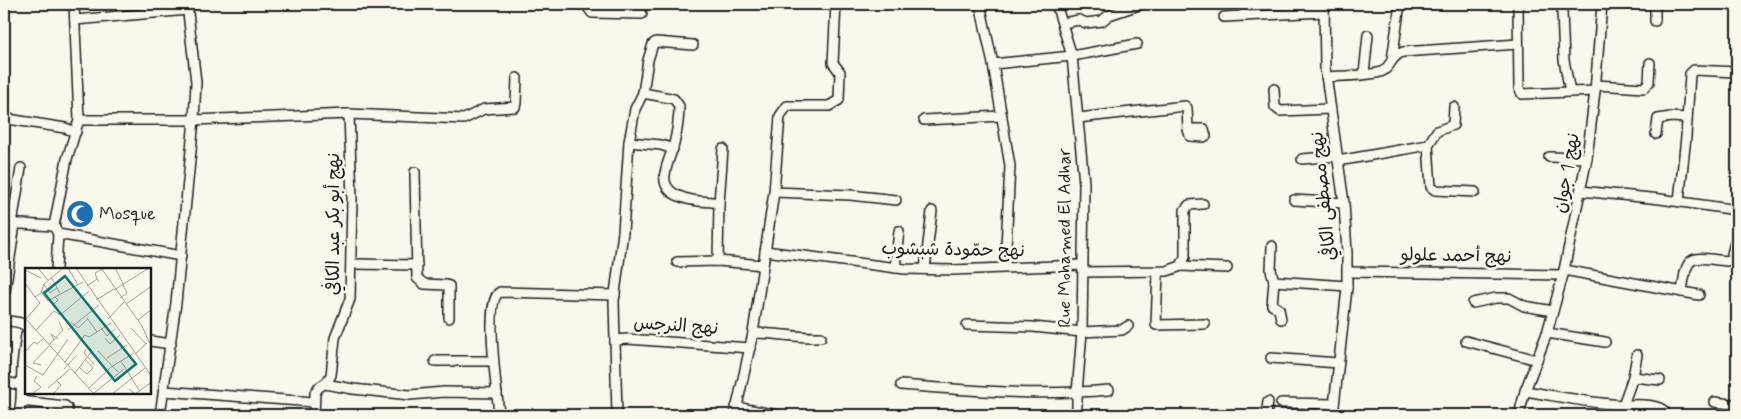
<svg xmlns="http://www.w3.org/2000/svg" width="1741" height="419" font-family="Mynerve,'Playpen Sans Arabic',sans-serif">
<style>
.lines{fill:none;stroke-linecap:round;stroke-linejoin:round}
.minor-casing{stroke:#1c1c1c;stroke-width:12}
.minor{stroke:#fbf7ec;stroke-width:9}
.labels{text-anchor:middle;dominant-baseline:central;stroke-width:5;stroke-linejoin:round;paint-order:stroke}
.street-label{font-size:18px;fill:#1c1c1c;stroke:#fbf7ec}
.poi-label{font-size:18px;fill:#1c1c1c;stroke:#fbf7ec;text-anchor:start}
.inset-road{fill:none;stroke:#a29f99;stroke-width:1}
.view{fill:#0f766e;fill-opacity:0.15;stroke:#0f766e;stroke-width:2.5}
.inset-edge{fill:none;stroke:#1c1c1c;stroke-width:2.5}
</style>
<rect width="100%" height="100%" fill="#fbf7ec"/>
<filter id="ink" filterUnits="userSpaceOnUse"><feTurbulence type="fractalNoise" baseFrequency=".02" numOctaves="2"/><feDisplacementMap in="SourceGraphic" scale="10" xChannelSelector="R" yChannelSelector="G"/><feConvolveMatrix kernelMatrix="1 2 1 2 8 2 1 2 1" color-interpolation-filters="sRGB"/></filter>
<g filter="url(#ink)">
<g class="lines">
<!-- minor casing -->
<g class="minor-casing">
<g id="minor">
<polyline points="74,4 79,120 67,159 54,226 58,234 181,256"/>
<polyline points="587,4 589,9 592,13 642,14"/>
<polyline points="980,4 993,64"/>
<polyline points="1056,4 1072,56 1084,183 1082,332 1077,393 1077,415"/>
<polyline points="1243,4 1245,16"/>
<polyline points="1324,4 1325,68 1344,203 1347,253 1347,288 1333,415"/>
<polyline points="1655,4 1655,21"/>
<polyline points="1518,5 1519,88 1522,94 1595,91 1587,158 1563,275 1547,333 1525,391 1519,415"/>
<polyline points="1562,12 1564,60 1570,92"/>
<polyline points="1224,17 1324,12"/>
<polyline points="75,20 188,10"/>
<polyline points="1063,23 1079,20 1086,23 1102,21 1109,15 1142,4"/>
<path d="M693 45 656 42 653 44 648 60 643 93 670 98 674 99 679 106C679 119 677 132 674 144 668 166 652 188 684 198 695 202 708 201 719 203"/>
<polyline points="1392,60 1400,4"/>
<polyline points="1364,74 1368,35"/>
<path d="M1326 77C1337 76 1375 76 1383 71 1391 66 1392 55 1403 52L1518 44"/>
<polyline points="1596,85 1644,88 1649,82 1650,63"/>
<polyline points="1274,89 1275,107 1280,111 1330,109"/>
<polyline points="1595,91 1602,4"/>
<polyline points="643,93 635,109 629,142 661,145 673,149"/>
<polyline points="1078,118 1185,106 1187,108 1188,129"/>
<polyline points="8,119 65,128 76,132"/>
<polyline points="79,120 194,120 349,114 464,119 484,109 515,107 516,103 517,78"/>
<polyline points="924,120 1002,116"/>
<polygon points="1188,129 1204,129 1206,136 1204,137 1190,136"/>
<polyline points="1656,134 1658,119 1671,117 1687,118"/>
<polyline points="1428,145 1437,131 1453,125 1454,107"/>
<polyline points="1549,157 1587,158"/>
<polyline points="1302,159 1337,156"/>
<polyline points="1338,161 1428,145 1431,187 1435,190 1475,192"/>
<polyline points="415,172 417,278 424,284 446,285 449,286 449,318"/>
<polyline points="1581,191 1660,199 1737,210"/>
<polyline points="774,192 850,195 896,200"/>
<polyline points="1294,200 1344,203"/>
<polyline points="1679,201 1686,137 1690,74 1694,70 1737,72"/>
<polyline points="4,223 54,226"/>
<polyline points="12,224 21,168"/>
<polyline points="1272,246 1271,270 1274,281 1347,286"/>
<polyline points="765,251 905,269 953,270 1082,265"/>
<polyline points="718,261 719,203 723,149"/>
<polyline points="677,262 718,261 763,265"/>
<polyline points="352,264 417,265"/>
<polyline points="1181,266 1227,268"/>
<polyline points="1005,267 1010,166 993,64 1072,56 1137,44"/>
<polyline points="895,268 899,231"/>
<polyline points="56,269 58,234"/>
<polyline points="925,269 932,211"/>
<polyline points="1564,270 1699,295"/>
<polyline points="1084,272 1167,271 1181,266 1185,257 1185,210 1189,205 1203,204"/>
<polyline points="1158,272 1156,325 1205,324"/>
<polyline points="1348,272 1563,275"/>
<polyline points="1274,281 1272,305 1279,309 1281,319"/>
<polyline points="5,291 15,224"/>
<path d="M1682 292C1687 253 1689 257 1727 261L1731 258 1737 234"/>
<polyline points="1473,303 1496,298 1509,298 1524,306 1553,311"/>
<path d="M9 321C16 322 23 322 26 327"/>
<polyline points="967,325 1033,327 1082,332 1122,330 1128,326"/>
<path d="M753 333C776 333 798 338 821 337"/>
<polyline points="1547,333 1605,342"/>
<polyline points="615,340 614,301 623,232 629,142"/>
<polyline points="150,341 171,344"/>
<polyline points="1466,341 1537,360"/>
<polyline points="1271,358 1338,363"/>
<polyline points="435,361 493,361"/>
<polyline points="1633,377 1660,380"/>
<polyline points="4,382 21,385"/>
<polyline points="325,384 353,389 410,395 444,392 497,393"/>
<path d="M901 385C971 391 1040 396 1109 390"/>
<polyline points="164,391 314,402"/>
<path d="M1525 391C1557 396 1593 404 1625 405 1636 405 1658 403 1665 412V415"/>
<polyline points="21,401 65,406 67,408 68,415"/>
<polyline points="1715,402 1737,405"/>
<polyline points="1281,403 1334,404"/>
<polyline points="1623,405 1633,377 1637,355"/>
<polyline points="736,407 777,415"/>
<polyline points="19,415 21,401 22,365 26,335"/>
<polyline points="160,415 176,303 194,120 196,82 187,4"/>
<polyline points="314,415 315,393 318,388 327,382 331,375 335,338 350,299 352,198 349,114"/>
<path d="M499 415C498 396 483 300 500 292L615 295"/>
<polyline points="617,415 615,340 628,339 750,348"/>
<polyline points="735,415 753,333 774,192 780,116 787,106 829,106 839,100 840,72 833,63 836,4"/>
<polyline points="1266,415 1268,402"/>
</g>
</g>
<!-- minor -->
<use href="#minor" class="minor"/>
</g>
</g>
<!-- icons -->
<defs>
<g id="mosque-disc" transform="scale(1.4375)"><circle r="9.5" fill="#1f6fb2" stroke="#fbf7ec"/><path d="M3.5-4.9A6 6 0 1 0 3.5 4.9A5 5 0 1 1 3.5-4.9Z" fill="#fff"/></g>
</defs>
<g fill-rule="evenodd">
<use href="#mosque-disc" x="80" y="214"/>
</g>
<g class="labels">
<!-- street labels -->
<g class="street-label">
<text transform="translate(1567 173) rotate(-80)">نهج 1 جوان</text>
<text transform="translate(1324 196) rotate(-96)">نهج مصطفى الكافي</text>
<text transform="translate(334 224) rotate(-90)">نهج أبو بكر عبد الكافي</text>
<text transform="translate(1065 238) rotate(-90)">Rue Mohamed El Adhar</text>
<text transform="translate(953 250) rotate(1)">نهج حمّودة شبشوب</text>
<text transform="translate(1456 256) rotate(1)">نهج أحمد علولو</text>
<text transform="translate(676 326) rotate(4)">نهج النرجس</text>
</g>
<!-- poi labels -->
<g class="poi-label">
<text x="99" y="214">Mosque</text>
</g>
</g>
<!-- overview -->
<g transform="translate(25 268)">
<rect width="126" height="126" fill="#fbf7ec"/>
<path class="inset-road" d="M13 0 23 12M43 0 53 17M51 0 127 109M76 0 117 58 124 74 127 73M90 0 99 17M0 2 16 10M26 9 35 25M72 11 70 5 80 0M0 15 10 29M19 17 25 25 32 20M62 18 72 11 74 14M89 22 124 0M16 24 23 33 30 29M95 30 102 25 98 17M71 32 89 21M29 36 33 32 30 29 58 14M101 36 127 18M0 50 69 126M62 50 72 64M1 51 15 35 10 29 16 25 19 16 38 0M83 51 99 34M113 52 127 41M46 54 53 60 63 51M106 60 121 76M77 61 82 68 90 61M11 62 29 43 35 47 64 23M43 62 74 37M80 70 85 76 95 67M29 72 26 66 33 71M24 77 38 62 34 54M61 81 59 85 69 96M73 83 93 104M0 84 9 74 12 76 18 71M110 86 122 75M82 90 102 77M96 93 114 122M40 94 60 67 64 69 86 55M0 97 18 107 43 71M16 97 8 95 24 78M54 99 62 106 68 100 60 91M39 101 51 88M50 105 67 83 65 80M23 120 45 101M64 120 86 99 109 85M104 121 110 126 127 114M69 125 99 101M7 126 16 119 9 113 12 108M28 126 36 117 31 112M87 126 120 100"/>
<path class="view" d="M40 8 111 96 90 113 19 25Z"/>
<rect width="126" height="126" class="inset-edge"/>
</g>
<!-- margin -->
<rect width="1741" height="419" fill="none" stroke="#fbf7ec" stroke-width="20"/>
<rect x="10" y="10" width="1721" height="399" fill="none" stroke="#1c1c1c" stroke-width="2" filter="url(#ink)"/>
</svg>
